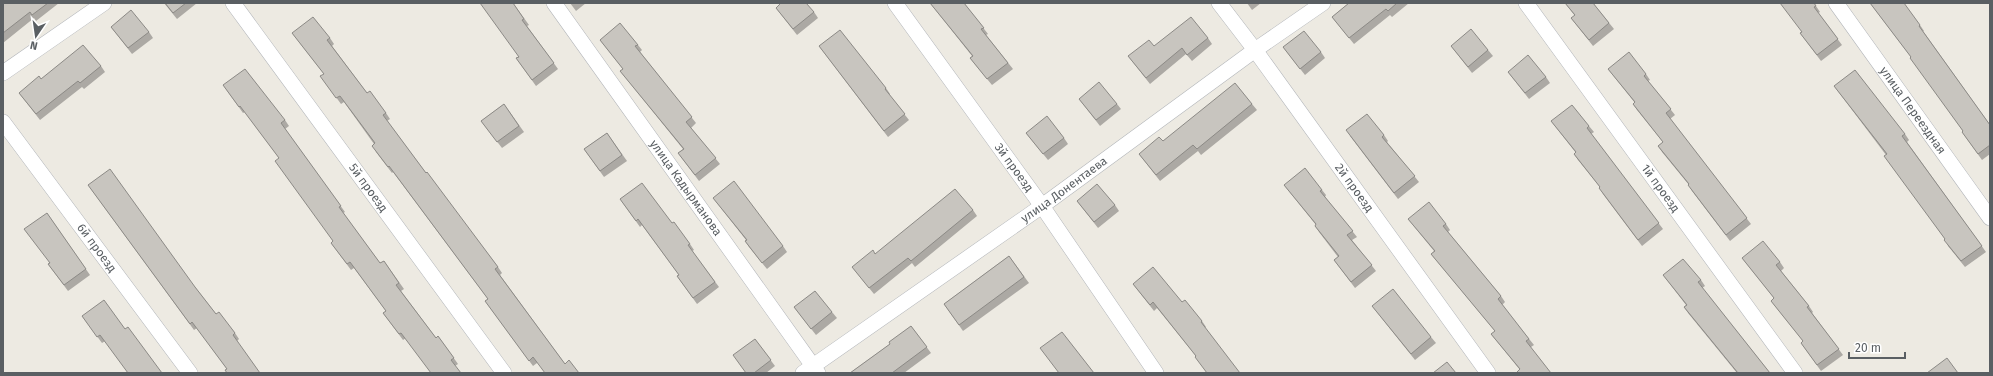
<svg xmlns="http://www.w3.org/2000/svg" width="1993" height="376" font-family="'Fira Sans',sans-serif">
<style>
.lines{fill:none;stroke-linecap:round;stroke-linejoin:round}
.minor-casing{stroke:#b3b6ba;stroke-width:16}
.minor{stroke:#fff;stroke-width:15}
.wall{fill:#aca9a4}
.building{fill:#c8c5bf;stroke:#8c8a86}
.labels{text-anchor:middle;dominant-baseline:central;stroke-width:4;stroke-linejoin:round;paint-order:stroke}
.street-label{font-size:12px;fill:#5a5f63;stroke:#fff}
</style>
<rect width="100%" height="100%" fill="#edeae2"/>
<g class="lines">
<!-- minor casing -->
<g class="minor-casing">
<g id="minor">
<path id="s1" d="M233 3 504 373"/>
<path id="s2" d="M554 3 818 373"/>
<path id="s3" d="M895 3 1042 206 1156 373"/>
<path id="s4" d="M1219 3 1255 50 1488 373"/>
<path id="s5" d="M1526 3 1795 373"/>
<path id="s6" d="M1836 3 1990 218"/>
<polyline points="3,73 104,3"/>
<path id="s7" d="M3 122 190 373"/>
<path id="s8" d="M803 373 1042 206 1255 50 1323 3"/>
</g>
</g>
<!-- minor -->
<use href="#minor" class="minor"/>
</g>
<!-- wall -->
<g class="wall">
<polygon points="3,3 59,3 36,21 34,18 3,43"/>
<polygon points="164,3 197,3 177,19"/>
<polygon points="513,3 529,25 527,26 558,69 536,86 516,58 518,57"/>
<polygon points="570,3 586,3 576,11"/>
<polygon points="930,3 964,3 988,34 986,35 1013,69 992,85 970,58 972,56"/>
<polygon points="1247,3 1261,3 1252,10"/>
<polygon points="1349,3 1409,3 1392,17 1390,15 1354,44 1332,17"/>
<polygon points="1565,3 1593,3 1614,29 1593,46 1571,18 1575,16"/>
<polygon points="1814,3 1820,12 1818,13 1842,45 1821,61 1800,33 1802,32"/>
<polygon points="1870,3 1920,25 1924,31 1923,31 1990,125 1990,154 1982,160 1962,132 1963,131 1911,57"/>
<polygon points="776,8 814,12 818,18 797,35"/>
<polygon points="111,27 149,32 153,38 132,54"/>
<polygon points="292,33 330,38 334,44 332,46 367,93 386,113 390,119 387,121 426,173 498,267 502,273 500,275 565,364 579,373 537,363 533,366 485,301 488,299 393,172 392,173 376,152 374,144 344,102 341,104 325,82 324,74"/>
<polygon points="1208,38 1212,44 1192,61 1186,54 1150,84 1128,56 1154,46"/>
<polygon points="600,40 638,45 642,50 640,52 696,123 691,128 720,164 699,181 678,153 683,149 625,77 620,71 623,69"/>
<polygon points="819,46 886,88 890,94 889,95 909,120 888,137"/>
<polygon points="1451,46 1488,50 1493,56 1472,73"/>
<polygon points="1283,47 1321,52 1325,58 1305,75"/>
<polygon points="101,66 105,72 84,89 82,87 40,120 19,93"/>
<polygon points="1608,69 1646,74 1650,80 1648,81 1675,115 1670,119 1751,224 1730,241 1692,191 1689,185 1662,152 1658,146 1663,142 1637,110 1633,104 1635,103"/>
<polygon points="1508,72 1546,77 1550,83 1529,99"/>
<polygon points="223,85 285,120 289,126 285,129 345,212 343,213 380,263 384,261 404,289 401,291 436,338 438,336 458,364 455,366 406,338 403,340 383,313 386,311 354,268 351,270 331,243 333,241 279,158 245,112 243,113"/>
<polygon points="1834,86 1905,134 1909,140 1907,142 1986,252 1965,267 1948,246 1945,239 1886,155"/>
<polygon points="1079,99 1117,104 1121,109 1100,126"/>
<polygon points="504,104 524,132 502,148 481,121"/>
<polygon points="1252,104 1257,110 1201,155 1198,151 1160,181 1139,154 1163,141"/>
<polygon points="1551,121 1589,126 1594,132 1591,134 1663,229 1642,246 1603,194 1600,187 1578,160 1574,154 1576,153"/>
<polygon points="607,133 627,161 604,177 584,149"/>
<polygon points="1026,133 1064,138 1068,144 1048,160"/>
<polygon points="1384,135 1388,141 1387,142 1419,182 1398,199 1350,136"/>
<polygon points="88,185 195,287 216,314 235,333 239,339 237,341 227,369 197,328 194,330"/>
<polygon points="1284,185 1322,190 1326,195 1325,197 1357,237 1352,240 1376,271 1355,288 1334,260 1338,257 1319,232 1315,226 1316,225"/>
<polygon points="713,198 783,246 787,252 767,269 749,247 745,241 746,240"/>
<polygon points="620,199 672,223 690,244 694,250 692,251 719,287 697,304 677,276 679,275 642,225 640,227"/>
<polygon points="1077,201 1115,205 1119,211 1098,228"/>
<polygon points="973,210 977,216 915,267 912,263 874,294 852,267 875,254"/>
<polygon points="47,213 90,275 68,291 48,264 49,263"/>
<polygon points="1408,219 1446,224 1450,230 1448,232 1501,296 1505,302 1502,305 1534,345 1531,347 1520,370 1491,334 1495,331 1436,260 1431,254 1434,251"/>
<polygon points="1009,256 1029,283 963,331 944,304"/>
<polygon points="1742,258 1780,262 1784,268 1781,271 1809,306 1813,312 1812,313 1843,355 1821,371 1801,343 1803,341 1771,301 1774,298"/>
<polygon points="1663,275 1701,280 1705,286 1702,288 1770,373 1737,373 1688,313 1684,307 1686,305"/>
<polygon points="1133,284 1182,302 1202,321 1206,327 1205,328 1196,356 1157,308 1154,311"/>
<polygon points="1372,306 1431,337 1436,343 1415,360"/>
<polygon points="794,307 832,312 837,318 816,335"/>
<polygon points="82,316 125,329 102,343"/>
<polygon points="911,326 931,353 904,373 850,373 890,344"/>
<polygon points="755,339 775,366 766,373 746,373"/>
</g>
<!-- building -->
<g class="building">
<polygon points="3,3 48,3 32,15 30,12 3,33"/>
<polygon points="165,3 186,3 173,13"/>
<polygon points="480,3 513,3 524,19 522,20 554,63 532,80 516,58 519,57"/>
<polygon points="781,3 806,3 814,12 793,29 776,8"/>
<polygon points="930,3 964,3 984,28 981,29 1008,63 987,79 970,58 973,56"/>
<polygon points="1349,3 1397,3 1388,11 1386,9 1349,38 1332,17"/>
<polygon points="1565,3 1593,3 1609,23 1589,40 1571,18 1575,15"/>
<polygon points="1780,3 1814,3 1816,6 1814,7 1838,39 1817,55 1800,33 1802,32"/>
<polygon points="1870,3 1904,3 1920,25 1919,26 1990,125 1990,145 1978,154 1962,132 1963,131 1910,58 1911,57"/>
<polygon points="131,10 149,32 128,48 111,27"/>
<polygon points="313,17 330,38 327,40 367,93 370,91 386,113 383,115 426,173 427,172 498,267 495,269 565,364 569,360 579,373 545,373 533,357 529,361 485,301 488,299 389,166 388,167 372,146 375,143 340,96 336,98 320,76 324,74 292,33"/>
<polygon points="1191,17 1208,38 1187,55 1182,48 1146,78 1128,56 1149,40 1154,46"/>
<polygon points="620,23 638,45 635,46 692,117 686,122 716,158 695,175 678,153 684,149 620,71 623,69 600,40"/>
<polygon points="1471,29 1488,50 1468,67 1451,46"/>
<polygon points="840,30 886,88 885,89 905,114 884,131 819,46"/>
<polygon points="1304,31 1321,52 1300,69 1283,47"/>
<polygon points="83,45 101,66 80,83 78,81 36,114 19,93 39,76 41,79"/>
<polygon points="1629,52 1646,74 1644,76 1671,109 1666,113 1747,218 1726,235 1688,185 1689,184 1658,146 1663,142 1633,104 1635,102 1608,69"/>
<polygon points="1528,55 1546,77 1525,93 1508,72"/>
<polygon points="245,69 285,120 281,123 341,206 339,207 380,263 384,261 399,283 396,285 436,338 438,336 454,358 451,360 461,373 431,373 401,333 399,334 383,313 386,311 350,262 347,264 331,243 333,241 275,161 279,158 240,106 239,107 223,85"/>
<polygon points="1855,70 1905,134 1902,136 1982,246 1961,261 1944,240 1945,239 1884,156 1887,154 1834,86"/>
<polygon points="1099,82 1117,104 1096,120 1079,99"/>
<polygon points="1235,83 1252,104 1197,149 1193,145 1156,175 1139,154 1159,137 1163,141"/>
<polygon points="504,104 519,126 497,142 481,121"/>
<polygon points="1572,105 1589,126 1587,128 1659,223 1638,240 1599,188 1600,187 1574,154 1576,152 1551,121"/>
<polygon points="1367,114 1384,135 1382,137 1415,176 1394,193 1346,130"/>
<polygon points="1047,116 1064,138 1043,154 1026,133"/>
<polygon points="607,133 622,155 600,171 584,149"/>
<polygon points="1305,168 1322,190 1320,191 1353,231 1347,235 1372,265 1351,282 1334,260 1339,256 1315,226 1316,224 1284,185"/>
<polygon points="110,169 195,287 216,314 219,312 235,333 233,335 260,373 227,373 225,370 227,369 192,322 190,324 88,185"/>
<polygon points="734,181 783,246 762,263 745,241 747,240 713,198"/>
<polygon points="642,183 672,223 674,222 690,244 688,245 715,282 693,298 677,276 679,275 638,219 636,221 620,199"/>
<polygon points="1097,184 1115,205 1094,222 1077,201"/>
<polygon points="955,189 973,210 911,261 908,258 869,288 852,267 873,250 875,254"/>
<polygon points="1429,202 1446,224 1443,226 1501,296 1498,299 1529,339 1526,341 1551,373 1518,373 1517,372 1520,369 1491,334 1495,331 1431,254 1435,251 1408,219"/>
<polygon points="47,213 86,269 64,285 48,264 50,263 24,229"/>
<polygon points="1763,241 1780,262 1776,265 1809,306 1807,307 1839,349 1817,365 1801,343 1803,341 1771,301 1774,298 1742,258"/>
<polygon points="1009,256 1024,277 959,325 944,304"/>
<polygon points="1683,259 1701,280 1698,282 1770,373 1738,373 1684,307 1687,305 1663,275"/>
<polygon points="1153,267 1182,302 1185,300 1202,321 1201,322 1240,373 1207,373 1195,357 1196,356 1153,302 1150,305 1133,284"/>
<polygon points="1393,289 1431,337 1411,354 1372,306"/>
<polygon points="815,291 832,312 811,329 794,307"/>
<polygon points="104,300 125,329 128,327 162,373 128,373 100,335 97,337 82,316"/>
<polygon points="911,326 927,347 892,373 850,373 890,344 889,342"/>
<polygon points="1062,332 1094,373 1059,373 1040,348"/>
<polygon points="755,339 771,360 754,373 746,373 733,355"/>
<polygon points="1947,358 1958,373 1927,373"/>
<polygon points="1447,362 1456,373 1433,373"/>
</g>
<g class="labels">
<!-- street labels -->
<g class="street-label">
<text stroke="none"><textPath href="#s6" startOffset="132">улица Переездная</textPath></text>
<text stroke="none"><textPath href="#s3" startOffset="203">3й проезд</textPath></text>
<text stroke="none"><textPath href="#s4" startOffset="229">2й проезд</textPath></text>
<text stroke="none"><textPath href="#s1" startOffset="229">5й проезд</textPath></text>
<text stroke="none"><textPath href="#s2" startOffset="227">улица Кадырманова</textPath></text>
<text stroke="none"><textPath href="#s5" startOffset="229">1й проезд</textPath></text>
<text stroke="none"><textPath href="#s8" startOffset="319">улица Донентаева</textPath></text>
<text stroke="none"><textPath href="#s7" startOffset="157">6й проезд</textPath></text>
</g>
</g>
<!-- border -->
<rect width="1993" height="376" fill="none" stroke="#5a5f63" stroke-width="8"/>
<!-- north arrow -->
<g transform="translate(36 36) rotate(193)" stroke="#ffffff" stroke-width="3" paint-order="stroke">
<path d="M0-3L7 15L0 10L-7 15Z" fill="#5a5f63"/>
<text y="-6" font-size="11" font-weight="bold" text-anchor="middle" fill="#5a5f63">N</text>
</g>
<!-- scale -->
<path d="M1849 352v6h56v-6" fill="none" stroke="#5a5f63" stroke-width="2"/>
<text x="1855" y="352" font-size="12" fill="#5a5f63" stroke="#ffffff" stroke-width="3" paint-order="stroke">20 m</text>
</svg>
